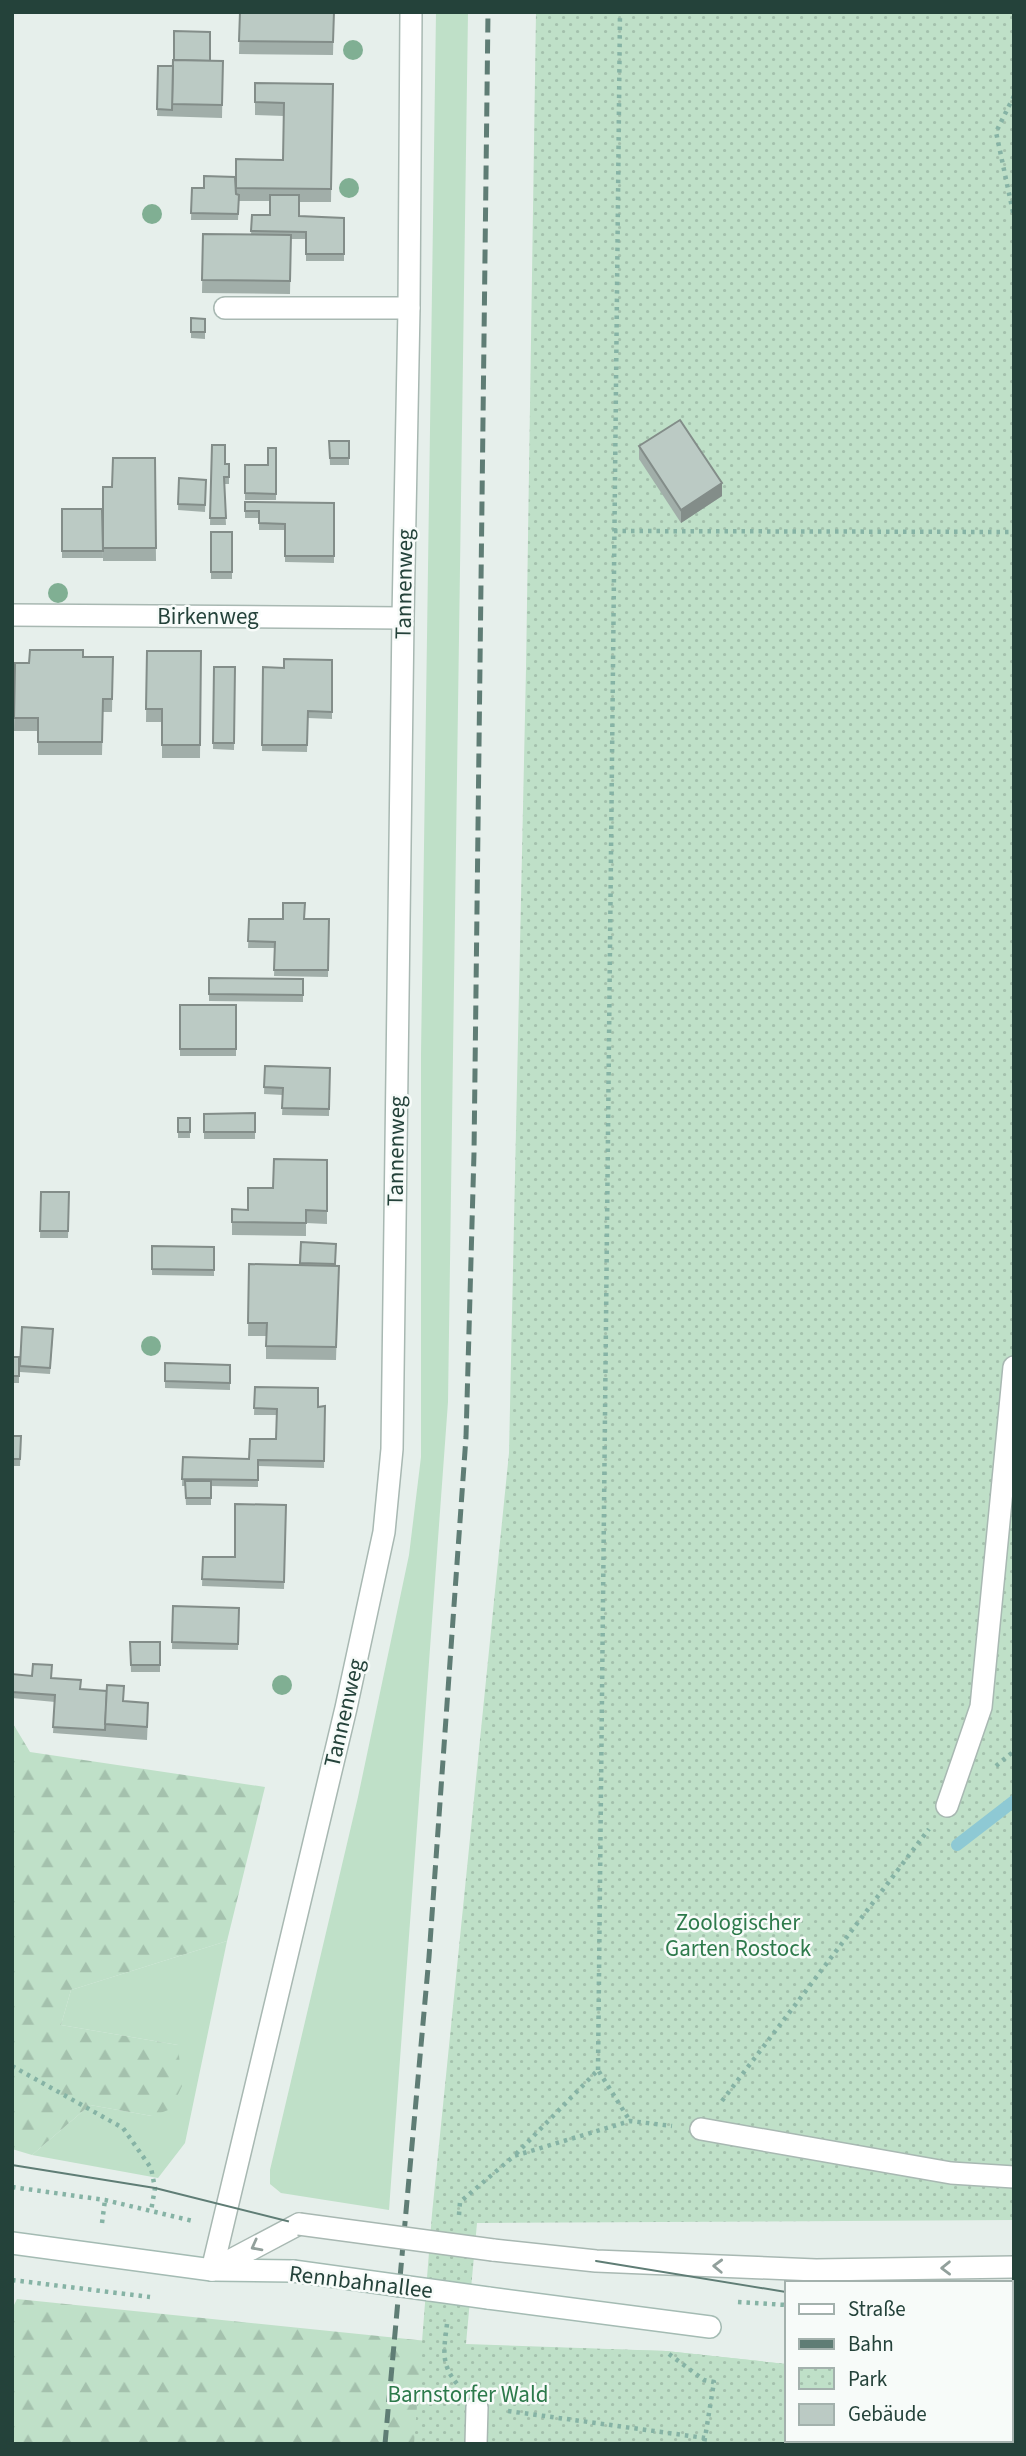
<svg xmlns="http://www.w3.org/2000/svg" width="1026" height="2456" font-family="'Source Sans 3',sans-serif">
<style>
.grass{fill:#bfe0c8}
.forest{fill:url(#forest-firs)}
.park{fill:url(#park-dots)}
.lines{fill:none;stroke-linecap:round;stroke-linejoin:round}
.stream{stroke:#8ec9d4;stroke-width:12}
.service-casing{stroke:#a8b8b2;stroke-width:24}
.minor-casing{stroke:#a8b8b2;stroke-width:24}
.tertiary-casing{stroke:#a8b8b2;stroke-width:24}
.secondary-casing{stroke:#a4bbb3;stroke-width:24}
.path{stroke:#86b3a5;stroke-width:4.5;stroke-dasharray:3.5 5;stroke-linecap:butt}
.service{stroke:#fff;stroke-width:21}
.minor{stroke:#fff;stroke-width:21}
.tertiary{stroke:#fff;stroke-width:21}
.secondary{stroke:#fff;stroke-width:21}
.tram{stroke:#5f7d75;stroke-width:2}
.rail{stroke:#5f7d75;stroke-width:5;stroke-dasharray:14 7;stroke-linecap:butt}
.service-bridge-casing{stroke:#a8b8b2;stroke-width:24;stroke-linecap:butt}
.secondary-bridge-casing{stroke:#a4bbb3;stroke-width:24;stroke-linecap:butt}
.service-bridge{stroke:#fff;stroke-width:21}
.secondary-bridge{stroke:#fff;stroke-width:21}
.tree{fill:#80af93}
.wall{fill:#a1aea9}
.shaded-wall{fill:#838d89}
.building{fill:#bbcac4;stroke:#838d89;stroke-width:2}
.oneway{stroke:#92a09c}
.labels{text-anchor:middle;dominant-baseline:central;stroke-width:5;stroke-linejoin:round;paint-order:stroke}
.street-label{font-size:23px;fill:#24423a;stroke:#f7fbf9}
.park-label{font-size:23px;fill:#2d7a4b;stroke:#f7fbf9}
</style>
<defs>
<pattern id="forest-firs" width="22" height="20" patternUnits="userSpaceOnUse" patternTransform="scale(1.75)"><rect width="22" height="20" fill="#bfe0c8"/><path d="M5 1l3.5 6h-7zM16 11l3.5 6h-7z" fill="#a4c1ad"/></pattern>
<pattern id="park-dots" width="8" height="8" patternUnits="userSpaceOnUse" patternTransform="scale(1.75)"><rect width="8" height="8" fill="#bfe0c8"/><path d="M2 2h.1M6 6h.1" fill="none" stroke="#a4c1ad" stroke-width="1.8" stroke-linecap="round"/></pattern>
</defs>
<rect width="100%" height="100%" fill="#e6efeb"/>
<!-- grass -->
<g class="grass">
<polygon points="436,12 468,12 448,1402 389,2210 281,2193 270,2184 270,2170 358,1797 409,1555 421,1457 421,1054"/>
<polygon points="227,1941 185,2143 158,2178 32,2155 90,2105 152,2116 178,2045 61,2025 71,1990"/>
</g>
<!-- forest -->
<g class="forest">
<polygon points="12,1722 30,1752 265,1787 227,1941 71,1990 61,2025 178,2045 182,2086 171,2109 152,2116 90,2105 32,2155 12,2149"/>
<polygon points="17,2299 466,2345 666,2351 786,2364 786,2440 1010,2440 1010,2376 1014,2376 1014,2444 12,2444 12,2309"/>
</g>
<!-- park -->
<polygon class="park" points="536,12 1014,12 1014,2220 477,2223 466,2344 666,2351 786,2364 786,2440 1010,2440 1010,2376 1014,2376 1014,2444 414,2444 432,2214 509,1453 526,669"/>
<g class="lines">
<!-- stream -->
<polyline class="stream" points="957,1845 1014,1801"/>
<!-- service casing -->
<g class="service-casing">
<g id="service">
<polyline points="225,308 409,308"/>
<polyline points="947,1806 981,1707 1014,1367"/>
<polyline points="701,2129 951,2173 1014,2177"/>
<polyline points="493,2250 596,2261 816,2270 1014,2267"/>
<polyline points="212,2270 299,2224"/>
<polyline points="476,2444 477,2407"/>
</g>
</g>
<!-- minor casing -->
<g class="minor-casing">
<polyline id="minor" points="12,615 403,618"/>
</g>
<!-- tertiary casing -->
<g class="tertiary-casing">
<polyline id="tertiary" points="212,2270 346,1708 384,1532 392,1449 403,618 409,308 411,12"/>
</g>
<!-- secondary casing -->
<g class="secondary-casing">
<g id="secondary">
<polyline points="12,2243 212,2270 293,2271"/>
<polyline points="488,2298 710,2327"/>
</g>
</g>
<!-- path -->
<g class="path">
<polyline points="1014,96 996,132 1014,217"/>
<polyline points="614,531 1014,532"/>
<polyline points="996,1766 1014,1751"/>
<polyline points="12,2066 123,2128 151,2168 155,2188 151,2211"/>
<polyline points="598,2070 620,12"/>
<polyline points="722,2101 929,1829"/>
<polyline points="516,2154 598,2070 630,2121"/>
<polyline points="12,2187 105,2200 193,2221"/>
<polyline points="459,2215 460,2202 514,2156 630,2121 672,2126"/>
<polyline points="102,2223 105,2200"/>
<polyline points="12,2280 150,2297"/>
<polyline points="738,2302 786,2305"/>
<polyline points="1010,2317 1014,2317"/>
<path d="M447 2324C444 2350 440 2364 458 2385"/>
<polyline points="669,2354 704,2380 714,2382 704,2444"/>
<polyline points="508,2411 705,2438"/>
</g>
<!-- service -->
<use href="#service" class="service"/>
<!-- minor -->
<use href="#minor" class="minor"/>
<!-- tertiary -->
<use href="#tertiary" class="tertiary"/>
<!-- secondary -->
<use href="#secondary" class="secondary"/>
<!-- tram -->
<g class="tram">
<polyline points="12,2165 155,2188 299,2224"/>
<polyline points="596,2261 786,2292"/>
<polyline points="1010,2291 1014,2291"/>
</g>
<!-- rail -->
<polyline class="rail" points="385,2444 429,1957 466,1437 474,1153 488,12"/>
<!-- service-bridge casing -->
<g class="service-bridge-casing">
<polyline id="service-bridge" points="299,2224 493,2250"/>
</g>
<!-- secondary-bridge casing -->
<g class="secondary-bridge-casing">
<polyline id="secondary-bridge" points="293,2271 488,2298"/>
</g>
<!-- service-bridge -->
<use href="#service-bridge" class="service-bridge"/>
<!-- secondary-bridge -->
<use href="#secondary-bridge" class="secondary-bridge"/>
</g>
<!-- trees -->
<g class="tree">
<circle cx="353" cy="50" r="10"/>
<circle cx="349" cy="188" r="10"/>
<circle cx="152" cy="214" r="10"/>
<circle cx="58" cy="593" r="10"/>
<circle cx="151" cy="1346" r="10"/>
<circle cx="282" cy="1685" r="10"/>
</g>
<!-- wall -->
<g class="wall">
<polygon points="240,12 334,12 333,55 239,54"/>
<polygon points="210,61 223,61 222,118 157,116 158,66 173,66"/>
<polygon points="255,83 333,84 331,202 299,202 299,216 344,218 344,261 306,261 306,239 291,239 290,294 202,293 203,234 251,235 252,215 270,215 270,201 239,201 238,220 191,220 192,188 204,188 235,177 236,159 283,160 284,116 255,115"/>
<polygon points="191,318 205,319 205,339 191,338"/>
<polygon points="329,441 349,441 349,465 330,465"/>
<polygon points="212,445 225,464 229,464 229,484 224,484 226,525 210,525"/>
<polygon points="639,446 722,496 681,523 639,459"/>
<polygon points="276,448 276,500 245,500 245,465 268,465"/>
<polygon points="155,458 156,561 103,561 103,487 112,487"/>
<polygon points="179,478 206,480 205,512 178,510"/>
<polygon points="245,502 334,503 334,563 285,562 285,530 259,530 259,518 245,518"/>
<polygon points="62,509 102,509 103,558 62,558"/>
<rect x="211" y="532" width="21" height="47"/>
<polygon points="147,651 201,651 200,758 162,758 162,722 146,722"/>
<polygon points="83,657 113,657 112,712 103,712 102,755 38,755 38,731 14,731 15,663 29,663"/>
<polygon points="332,660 332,719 308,718 307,752 262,751 263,667 284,668"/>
<polygon points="214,667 235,667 234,750 213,749"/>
<polygon points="249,919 329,919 328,977 274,976 275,948 248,948"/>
<polygon points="209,978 303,979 303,1002 209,1001"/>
<rect x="180" y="1005" width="56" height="51"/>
<polygon points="265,1066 330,1068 329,1116 282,1115 283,1095 264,1094"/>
<polygon points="255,1113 255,1139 204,1139 204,1114"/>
<rect x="178" y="1118" width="12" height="20"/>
<polygon points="327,1160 327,1224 306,1223 306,1236 232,1235 232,1209 248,1210 273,1188"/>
<polygon points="41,1192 69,1192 68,1238 40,1238"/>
<polygon points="301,1242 336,1244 336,1266 339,1266 336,1360 266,1359 266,1336 248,1336 249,1264 300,1265"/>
<polygon points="152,1246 214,1247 214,1276 152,1275"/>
<polygon points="53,1336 50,1374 20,1372 20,1366"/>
<rect x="12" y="1357" width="7" height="26"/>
<polygon points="165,1363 230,1365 230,1390 165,1388"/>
<polygon points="255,1387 318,1407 325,1406 324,1468 258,1466 258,1487 211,1486 211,1505 186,1505 185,1486 182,1486 183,1457 249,1459 276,1439 277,1415 254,1415"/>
<polygon points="12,1436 21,1436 20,1466 12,1466"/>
<polygon points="286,1505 284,1589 202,1586 203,1557 235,1557"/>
<polygon points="173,1606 239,1608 238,1650 172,1649"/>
<polygon points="130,1642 160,1642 160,1672 131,1672"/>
<polygon points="12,1674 51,1678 81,1689 124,1701 148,1716 147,1740 53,1733 55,1702 12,1698"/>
</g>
<!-- shaded-wall -->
<polygon class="shaded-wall" points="722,483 722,496 681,523 681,510"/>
<!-- building -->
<g class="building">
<polygon points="240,12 334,12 333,42 239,41"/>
<polygon points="174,31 210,32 210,61 174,60"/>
<polygon points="173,60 223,61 222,105 172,104"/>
<polygon points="158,66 173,66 172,110 157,109"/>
<polygon points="255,83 333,84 331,189 236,188 236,159 283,160 284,103 255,102"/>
<polygon points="204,176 235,177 236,194 239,195 238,214 191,213 192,188 204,188"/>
<polygon points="270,195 299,195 299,216 344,218 344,254 306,254 306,232 251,231 252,215 270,215"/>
<polygon points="203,234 291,235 290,281 202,280"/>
<polygon points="191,318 205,319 205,332 191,332"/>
<polygon points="680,420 722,483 681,510 639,446"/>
<polygon points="329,441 349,441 349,458 330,458"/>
<polygon points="212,445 225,445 225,464 229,464 229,477 224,477 226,518 210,518"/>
<polygon points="268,448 276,448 276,494 245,493 245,465 268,465"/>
<polygon points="113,458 155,458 156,548 103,548 103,487 112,487"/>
<polygon points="179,478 206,480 205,505 178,504"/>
<polygon points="245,502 334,503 334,556 285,556 285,524 259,523 259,511 245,511"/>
<polygon points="62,509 102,509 103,551 62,551"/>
<rect x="211" y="532" width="21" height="40"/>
<polygon points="30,650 83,650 83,657 113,657 112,699 103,699 102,742 38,742 38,718 14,718 15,663 29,663"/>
<polygon points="147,651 201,651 200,745 162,745 162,709 146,709"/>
<polygon points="284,659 332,660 332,712 308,711 307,745 262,745 263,667 284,668"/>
<polygon points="214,667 235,667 234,743 213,743"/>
<polygon points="283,903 305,903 304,919 329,919 328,970 274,970 275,942 248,941 249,919 283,919"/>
<polygon points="209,978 303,979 303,995 209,994"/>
<rect x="180" y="1005" width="56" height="44"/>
<polygon points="265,1066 330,1068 329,1109 282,1108 283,1088 264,1087"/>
<polygon points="255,1113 255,1132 204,1132 204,1114"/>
<rect x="178" y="1118" width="12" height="14"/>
<polygon points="274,1159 327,1160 327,1211 306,1210 306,1223 232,1222 232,1209 248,1210 248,1188 273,1188"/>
<polygon points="41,1192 69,1192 68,1231 40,1231"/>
<polygon points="301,1242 336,1244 335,1264 300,1263"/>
<polygon points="152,1246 214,1247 214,1270 152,1269"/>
<polygon points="249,1264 339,1266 336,1347 266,1346 267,1323 248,1323"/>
<polygon points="22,1327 53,1329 50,1368 20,1366"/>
<rect x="12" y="1357" width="7" height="19"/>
<polygon points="165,1363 230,1365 230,1383 165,1381"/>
<polygon points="255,1387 318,1388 318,1407 325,1406 324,1461 258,1460 258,1480 182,1479 183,1457 249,1459 250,1439 276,1439 277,1409 254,1408"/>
<polygon points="12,1436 21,1436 20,1459 12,1459"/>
<polygon points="185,1481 211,1481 211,1498 186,1498"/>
<polygon points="235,1504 286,1505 284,1582 202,1579 203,1557 235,1557"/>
<polygon points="173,1606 239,1608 238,1644 172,1642"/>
<polygon points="130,1642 160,1642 160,1665 131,1665"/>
<polygon points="33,1664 52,1665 51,1678 81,1680 80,1689 107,1691 105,1730 53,1727 55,1695 12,1692 12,1674 32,1676"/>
<polygon points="107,1685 124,1686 123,1701 148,1703 147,1727 105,1724"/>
</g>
<!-- one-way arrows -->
<defs><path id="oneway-chevron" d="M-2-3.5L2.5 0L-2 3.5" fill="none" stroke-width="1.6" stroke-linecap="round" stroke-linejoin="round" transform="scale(1.75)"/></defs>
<g class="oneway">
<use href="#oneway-chevron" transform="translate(256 2246) rotate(152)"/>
<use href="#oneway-chevron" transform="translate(718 2266) rotate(-178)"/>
<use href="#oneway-chevron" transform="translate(946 2268) rotate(179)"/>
</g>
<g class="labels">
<!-- street labels -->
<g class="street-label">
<text transform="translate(404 584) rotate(-89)">Tannenweg</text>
<text x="208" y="616">Birkenweg</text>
<text transform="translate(396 1151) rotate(-89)">Tannenweg</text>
<text transform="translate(344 1713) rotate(-77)">Tannenweg</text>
<text transform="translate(361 2282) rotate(7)">Rennbahnallee</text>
</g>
<!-- park labels -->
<g class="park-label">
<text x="738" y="1922">Zoologischer<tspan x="738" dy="26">Garten Rostock</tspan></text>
<text x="468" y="2394">Barnstorfer Wald</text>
</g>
</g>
<!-- border -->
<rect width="1026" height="2456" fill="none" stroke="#24423a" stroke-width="28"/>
<!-- legend -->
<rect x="785" y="2281" width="228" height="161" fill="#f7fbf9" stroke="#a3b1ad" stroke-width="2"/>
<rect x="799" y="2304" width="35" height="10" fill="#ffffff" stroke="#a3b1ad" stroke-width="2"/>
<text x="848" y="2316" font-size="21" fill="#24423a">Straße</text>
<rect x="799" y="2339" width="35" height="10" fill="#5f7d75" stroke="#a3b1ad" stroke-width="2"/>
<text x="848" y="2351" font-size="21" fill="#24423a">Bahn</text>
<rect x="799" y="2368" width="35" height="21" fill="url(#park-dots)" stroke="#a3b1ad" stroke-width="2"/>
<text x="848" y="2386" font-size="21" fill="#24423a">Park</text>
<rect x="799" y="2404" width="35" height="21" fill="#bbcac4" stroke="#a3b1ad" stroke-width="2"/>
<text x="848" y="2421" font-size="21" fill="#24423a">Gebäude</text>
</svg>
